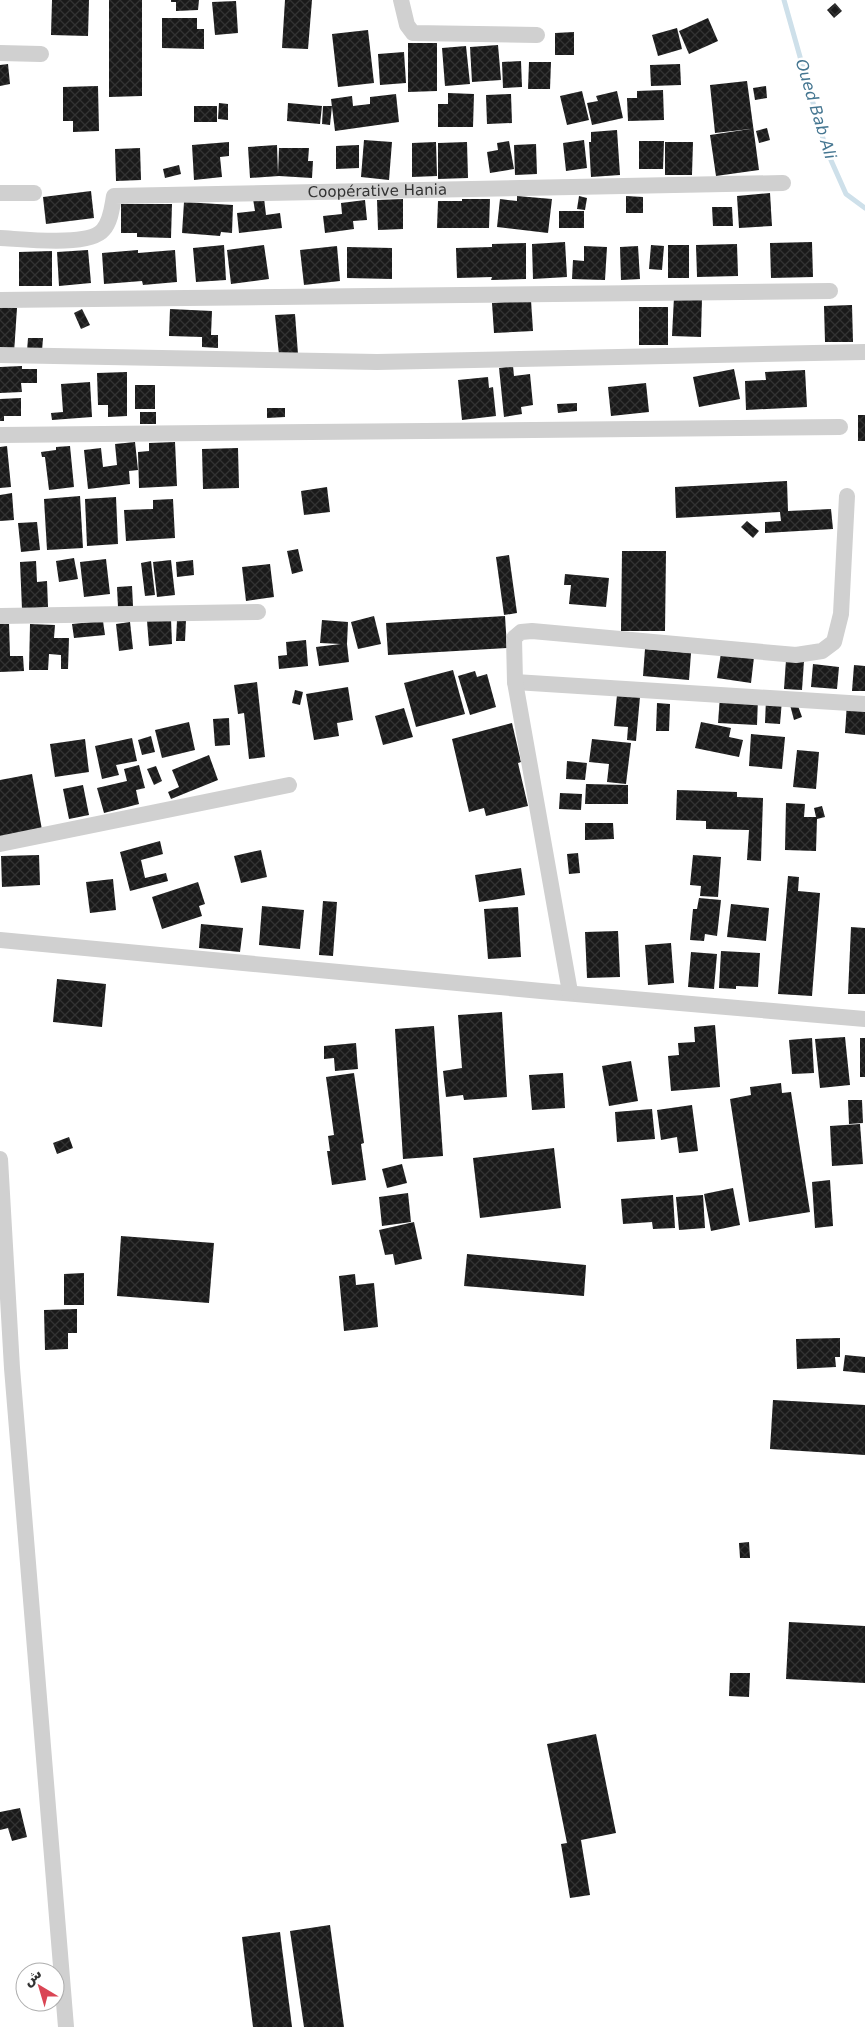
<svg xmlns="http://www.w3.org/2000/svg" width="865" height="2027" font-family="'DejaVu Sans','Noto Sans Arabic',sans-serif">
<style>
.lines{fill:none;stroke-linecap:round;stroke-linejoin:round}
.stream{stroke:#cee0ea;stroke-width:5}
.building{fill:url(#building-cross-hatch)}
.minor{stroke:#d0d0d0;stroke-width:16}
.labels{text-anchor:middle;dominant-baseline:central;stroke-width:5;stroke-linejoin:round;paint-order:stroke}
.street-label{font-size:15px;fill:#333;stroke:#fff}
.water-label{font-size:16px;font-style:italic;fill:#457691;stroke:#fff}
</style>
<defs>
<pattern id="building-cross-hatch" width="8" height="8" patternUnits="userSpaceOnUse" patternTransform="scale(1.25)"><rect width="8" height="8" fill="#1a1a1a"/><path d="M0 0l8 8M0 8l8-8" fill="none" stroke="#333"/></pattern>
</defs>
<rect width="100%" height="100%" fill="#fff"/>
<g class="lines">
<!-- stream -->
<polyline class="stream" points="784,0 826,149 846,194 865,208"/>
</g>
<!-- building -->
<g class="building">
<polygon points="52,0 89,0 88,36 51,35"/>
<polygon points="109,0 142,0 142,96 109,97"/>
<polygon points="171,0 199,0 198,10 176,11 176,2 171,2"/>
<polygon points="285,0 312,0 308,49 282,48"/>
<polygon points="236,1 238,33 215,35 212,2"/>
<polygon points="835,3 842,11 834,18 827,10"/>
<polygon points="162,18 197,18 197,29 204,29 204,49 162,48"/>
<polygon points="708,18 718,41 689,54 679,31"/>
<polygon points="677,28 682,49 658,56 652,35"/>
<polygon points="368,30 374,83 338,87 332,34"/>
<polygon points="574,32 574,55 555,55 555,33"/>
<polygon points="408,43 437,43 437,91 408,92"/>
<polygon points="498,45 501,80 472,82 470,47"/>
<polygon points="466,46 470,84 445,86 442,48"/>
<polygon points="404,52 406,83 380,85 378,54"/>
<polygon points="521,61 522,87 503,88 502,62"/>
<polygon points="529,62 551,62 550,89 528,89"/>
<polygon points="8,64 10,84 0,86 0,65"/>
<polygon points="680,64 681,85 651,86 650,65"/>
<polygon points="747,81 759,170 716,176 710,135 750,129 715,133 710,85"/>
<polygon points="98,86 99,131 73,132 73,121 63,121 63,87"/>
<polygon points="766,86 767,98 755,100 753,88"/>
<polygon points="663,90 664,120 628,121 627,98 637,98 637,91"/>
<polygon points="582,91 589,120 567,125 560,96"/>
<polygon points="617,91 623,118 592,125 587,103 598,101 596,96"/>
<polygon points="448,93 474,94 473,127 438,127 438,104 448,104"/>
<polygon points="396,94 399,122 335,131 331,99 352,96 353,106 370,104 370,97"/>
<polygon points="511,94 512,123 487,124 486,95"/>
<polygon points="219,103 228,104 228,120 218,119"/>
<polygon points="288,103 322,106 320,124 287,121"/>
<rect x="194" y="106" width="23" height="16"/>
<polygon points="323,106 332,106 330,125 322,124"/>
<polygon points="767,128 770,140 759,143 756,131"/>
<polygon points="617,130 620,175 591,177 589,142 591,142 591,132"/>
<polygon points="364,140 392,142 389,180 361,177"/>
<polygon points="584,140 587,168 566,171 563,143"/>
<polygon points="509,141 514,169 490,173 487,152 498,150 497,143"/>
<polygon points="639,141 664,141 663,169 639,169"/>
<polygon points="229,142 229,156 220,157 222,177 194,180 192,145"/>
<polygon points="436,142 437,176 412,177 412,143"/>
<polygon points="467,142 468,178 438,179 438,143"/>
<polygon points="665,142 693,142 692,175 665,175"/>
<polygon points="536,144 537,174 515,175 514,145"/>
<polygon points="277,145 278,174 279,148 309,148 308,161 313,161 312,178 279,176 250,178 248,147"/>
<polygon points="359,145 359,168 336,169 336,146"/>
<polygon points="140,148 141,180 116,181 115,149"/>
<polygon points="179,165 181,174 165,178 163,169"/>
<polygon points="91,191 94,218 46,224 43,197"/>
<polygon points="770,193 772,226 739,228 737,196"/>
<polygon points="517,196 552,199 548,233 497,227 500,199 517,201"/>
<polygon points="579,196 587,198 585,210 577,209"/>
<polygon points="626,196 643,197 643,213 626,213"/>
<polygon points="264,198 266,215 280,213 282,228 239,233 237,213 255,211 253,199"/>
<polygon points="403,199 403,229 378,230 377,200"/>
<polygon points="462,199 490,199 489,228 437,228 438,201 462,201"/>
<polygon points="365,200 367,220 353,221 354,229 325,233 323,216 342,214 341,203"/>
<polygon points="184,202 233,205 232,233 221,232 220,236 182,233"/>
<polygon points="121,204 172,204 171,238 137,237 137,233 121,233"/>
<polygon points="712,207 732,207 733,226 713,226"/>
<rect x="559" y="211" width="25" height="17"/>
<polygon points="565,242 567,277 533,279 532,244"/>
<polygon points="812,242 813,277 771,278 770,243"/>
<polygon points="526,243 526,279 491,280 492,277 457,278 456,248 492,247 492,244"/>
<polygon points="737,244 738,276 697,277 696,245"/>
<polygon points="224,245 226,280 196,282 193,248"/>
<polygon points="264,245 269,279 231,284 227,250"/>
<polygon points="651,245 664,246 662,270 649,269"/>
<rect x="668" y="245" width="21" height="33"/>
<polygon points="337,246 340,281 304,285 300,250"/>
<polygon points="584,246 607,247 605,280 572,279 573,260 584,261"/>
<polygon points="638,246 640,279 621,280 620,247"/>
<polygon points="347,247 392,248 392,279 347,278"/>
<polygon points="88,250 91,283 59,286 57,252"/>
<polygon points="138,250 138,253 175,250 177,282 143,285 142,281 104,284 102,253"/>
<polygon points="52,251 52,286 19,286 19,252"/>
<polygon points="674,297 702,298 701,337 672,336"/>
<polygon points="531,300 533,331 494,333 492,303"/>
<polygon points="852,305 853,342 825,342 824,306"/>
<polygon points="0,307 17,308 14,353 0,352"/>
<rect x="639" y="307" width="29" height="38"/>
<polygon points="82,309 90,325 81,329 74,313"/>
<polygon points="170,309 212,311 211,335 218,335 218,348 202,347 202,337 169,336"/>
<polygon points="295,314 298,354 279,355 275,315"/>
<polygon points="28,338 43,338 42,351 27,351"/>
<polygon points="22,366 22,369 37,369 37,383 21,383 22,392 0,393 0,367"/>
<polygon points="513,366 514,376 530,374 533,405 521,407 522,414 504,417 499,368"/>
<polygon points="734,369 740,399 699,407 693,377"/>
<polygon points="805,370 807,407 746,410 745,381 766,380 765,372"/>
<polygon points="127,372 127,416 108,417 108,405 98,405 97,373"/>
<polygon points="488,377 489,388 493,387 496,416 462,420 458,380"/>
<polygon points="90,382 92,417 52,420 51,413 63,412 61,384"/>
<polygon points="646,383 649,412 611,416 608,387"/>
<rect x="135" y="385" width="20" height="24"/>
<polygon points="21,398 21,416 4,416 4,421 0,421 0,399"/>
<polygon points="577,403 577,411 558,413 557,404"/>
<polygon points="267,408 285,408 285,417 267,418"/>
<rect x="140" y="412" width="16" height="12"/>
<rect x="858" y="415" width="7" height="26"/>
<polygon points="135,442 138,470 129,471 130,484 88,489 84,450 101,448 103,467 117,465 115,444"/>
<polygon points="175,442 177,486 139,488 138,452 149,451 149,443"/>
<polygon points="7,446 11,487 0,488 0,447"/>
<polygon points="70,446 74,487 49,490 45,457 42,457 41,452 56,450 56,447"/>
<polygon points="238,448 239,488 203,489 202,449"/>
<polygon points="787,481 788,511 831,509 833,529 765,533 765,522 781,521 780,512 676,518 675,487"/>
<polygon points="327,487 330,512 304,515 301,491"/>
<polygon points="12,493 14,520 0,521 0,495"/>
<polygon points="80,496 83,548 47,550 44,499"/>
<polygon points="116,497 118,544 87,546 85,499"/>
<polygon points="173,499 175,538 126,541 124,510 153,509 153,500"/>
<polygon points="747,521 759,531 753,538 741,527"/>
<polygon points="37,522 40,550 21,552 18,523"/>
<polygon points="298,549 303,571 292,574 287,551"/>
<polygon points="622,551 666,551 665,631 621,631"/>
<polygon points="509,555 517,613 504,615 496,557"/>
<polygon points="74,558 78,579 59,582 56,561"/>
<polygon points="106,559 110,594 84,597 80,562"/>
<polygon points="171,560 175,595 157,597 153,562"/>
<polygon points="193,560 194,575 177,577 176,562"/>
<polygon points="36,561 37,582 47,581 48,607 22,609 20,562"/>
<polygon points="151,561 155,595 145,596 141,563"/>
<polygon points="270,564 274,597 246,601 242,567"/>
<polygon points="565,574 609,578 606,607 569,604 571,585 564,585"/>
<polygon points="132,586 133,606 118,607 117,587"/>
<polygon points="374,616 381,644 358,649 351,622"/>
<polygon points="505,616 507,648 388,655 386,623"/>
<polygon points="171,619 172,644 149,646 147,621"/>
<polygon points="177,620 186,620 185,641 176,641"/>
<polygon points="322,620 348,622 347,644 349,662 319,666 316,647 341,644 320,643"/>
<polygon points="103,621 105,635 74,638 72,624"/>
<polygon points="130,622 133,649 119,651 116,624"/>
<polygon points="0,624 9,624 10,656 23,656 24,671 0,672"/>
<polygon points="30,624 55,625 54,638 69,638 68,669 61,669 61,655 49,654 48,670 29,670"/>
<polygon points="306,640 308,666 279,669 278,656 287,655 286,642"/>
<polygon points="645,649 691,653 689,680 643,676"/>
<polygon points="721,653 754,657 751,683 717,678"/>
<polygon points="786,660 804,661 802,690 784,689"/>
<polygon points="813,664 839,667 837,689 811,687"/>
<polygon points="854,665 865,666 865,691 852,691"/>
<polygon points="453,670 465,714 416,727 404,683"/>
<polygon points="475,671 477,677 487,674 496,707 470,715 458,676"/>
<polygon points="257,682 265,757 249,759 244,713 238,714 234,685"/>
<polygon points="348,687 353,720 337,723 339,736 314,740 306,694"/>
<polygon points="295,690 303,692 300,705 292,703"/>
<polygon points="617,695 640,697 636,741 627,740 628,727 614,726"/>
<polygon points="720,696 758,698 757,725 718,723"/>
<polygon points="766,699 782,700 780,724 765,723"/>
<polygon points="657,703 670,704 669,731 656,731"/>
<polygon points="797,703 802,717 794,720 790,705"/>
<polygon points="847,703 865,705 865,735 845,733"/>
<polygon points="404,708 413,737 383,745 375,716"/>
<polygon points="229,718 230,745 215,746 213,719"/>
<polygon points="189,722 195,750 162,758 155,730"/>
<polygon points="701,722 731,728 729,737 743,740 739,757 695,748"/>
<polygon points="512,723 521,762 518,763 528,806 486,816 484,808 469,812 452,739"/>
<polygon points="751,734 785,737 782,769 749,766"/>
<polygon points="151,736 155,752 142,755 138,740"/>
<polygon points="132,738 137,761 116,765 119,775 102,779 95,746"/>
<polygon points="85,739 89,772 55,777 50,744"/>
<polygon points="592,739 631,743 626,784 607,782 609,764 589,762"/>
<polygon points="797,750 819,752 816,789 793,787"/>
<polygon points="209,755 218,780 171,799 168,792 179,787 172,770"/>
<polygon points="567,761 587,763 585,780 566,779"/>
<polygon points="139,765 145,788 136,790 139,804 104,813 97,788 127,781 124,769"/>
<polygon points="156,766 162,781 154,785 147,769"/>
<polygon points="32,774 42,830 0,837 0,780"/>
<polygon points="586,784 628,785 628,804 585,804"/>
<polygon points="83,785 89,815 69,819 63,789"/>
<polygon points="677,790 737,792 737,797 763,798 761,861 747,860 749,830 706,829 706,821 676,820"/>
<polygon points="560,793 582,794 581,810 559,809"/>
<polygon points="786,803 805,804 804,817 816,817 814,808 822,806 825,817 817,819 816,851 785,850"/>
<polygon points="585,823 613,823 614,839 585,840"/>
<polygon points="160,841 163,854 141,860 145,878 166,873 168,881 130,891 120,852"/>
<polygon points="261,850 267,877 241,883 234,856"/>
<polygon points="578,853 580,873 569,874 567,854"/>
<polygon points="39,855 40,885 2,887 1,856"/>
<polygon points="693,855 721,857 718,897 700,896 701,886 690,885"/>
<polygon points="521,868 525,895 479,902 475,875"/>
<polygon points="788,876 799,877 798,891 820,893 812,996 778,994"/>
<polygon points="113,879 116,910 90,913 86,882"/>
<polygon points="198,882 205,904 199,906 202,916 162,929 152,897"/>
<polygon points="699,898 721,900 717,936 705,934 704,941 690,940 693,909 697,909"/>
<polygon points="323,901 337,902 333,956 319,955"/>
<polygon points="731,904 769,908 766,941 727,937"/>
<polygon points="262,906 304,910 300,949 259,945"/>
<polygon points="518,907 521,957 488,959 484,909"/>
<polygon points="201,924 243,928 240,952 199,948"/>
<polygon points="851,927 865,928 865,994 848,994"/>
<polygon points="618,931 620,977 587,978 585,932"/>
<polygon points="671,943 674,983 648,985 645,945"/>
<polygon points="721,951 760,953 758,987 736,986 736,989 719,988"/>
<polygon points="691,952 717,954 714,989 688,987"/>
<polygon points="57,979 106,984 102,1027 53,1022"/>
<polygon points="502,1012 507,1097 464,1100 463,1095 446,1097 443,1071 462,1068 458,1015"/>
<polygon points="715,1025 720,1087 671,1091 668,1056 679,1055 678,1043 695,1042 694,1027"/>
<polygon points="434,1026 443,1156 403,1159 395,1029"/>
<polygon points="845,1037 850,1085 820,1088 815,1039"/>
<polygon points="812,1038 814,1073 792,1074 789,1040"/>
<rect x="860" y="1038" width="5" height="39"/>
<polygon points="356,1043 358,1069 335,1071 334,1058 324,1059 324,1046"/>
<polygon points="631,1061 638,1101 609,1106 602,1066"/>
<polygon points="354,1073 364,1143 361,1144 366,1180 332,1185 327,1151 330,1151 328,1136 334,1135 326,1077"/>
<polygon points="563,1073 565,1108 532,1110 529,1075"/>
<polygon points="781,1083 782,1093 791,1092 810,1212 749,1222 730,1099 751,1095 750,1087"/>
<polygon points="848,1100 862,1100 863,1123 849,1124"/>
<polygon points="692,1105 698,1151 679,1153 677,1137 661,1140 657,1110"/>
<polygon points="652,1109 655,1139 617,1142 615,1112"/>
<polygon points="860,1124 863,1164 832,1166 830,1126"/>
<polygon points="69,1137 73,1148 57,1154 53,1143"/>
<polygon points="554,1148 561,1208 480,1218 473,1158"/>
<polygon points="402,1164 407,1183 387,1188 382,1169"/>
<polygon points="830,1180 833,1226 815,1228 812,1182"/>
<polygon points="733,1188 740,1225 711,1231 704,1194"/>
<polygon points="408,1193 411,1222 382,1226 379,1197"/>
<polygon points="673,1195 675,1228 653,1229 652,1222 623,1224 621,1199"/>
<polygon points="703,1195 705,1228 679,1230 676,1197"/>
<polygon points="414,1222 422,1259 395,1265 393,1254 385,1255 379,1230"/>
<polygon points="121,1236 214,1243 209,1303 117,1296"/>
<polygon points="467,1254 586,1265 584,1296 464,1286"/>
<polygon points="84,1273 84,1305 64,1305 64,1274"/>
<polygon points="355,1274 356,1285 374,1283 378,1327 344,1331 339,1276"/>
<polygon points="77,1309 77,1333 68,1333 68,1349 45,1350 44,1310"/>
<polygon points="840,1338 840,1357 835,1357 836,1367 797,1369 796,1339"/>
<polygon points="845,1355 865,1357 865,1373 843,1371"/>
<polygon points="773,1400 865,1405 865,1455 770,1449"/>
<polygon points="749,1542 750,1558 740,1558 739,1543"/>
<polygon points="789,1622 865,1626 865,1683 786,1679"/>
<polygon points="730,1673 750,1673 749,1697 729,1696"/>
<polygon points="596,1734 616,1833 581,1840 590,1895 570,1898 561,1844 567,1843 547,1744"/>
<polygon points="20,1808 27,1837 12,1841 8,1828 0,1830 0,1812"/>
<polygon points="330,1925 344,2027 304,2027 290,1931"/>
<polygon points="280,1932 292,2027 253,2027 242,1937"/>
</g>
<g class="lines">
<!-- minor -->
<g class="minor">
<polyline points="401,0 407,25 413,33 537,35"/>
<polyline points="0,53 41,54"/>
<polyline points="0,193 34,193"/>
<path id="s1" d="M0 238C23 239 89 247 103 230 111 221 112 207 114 196L783 183"/>
<polyline points="0,300 830,291"/>
<polyline points="0,355 377,362 865,352"/>
<polyline points="0,435 840,427"/>
<polyline points="0,616 258,612"/>
<polyline points="515,682 865,704"/>
<polyline points="0,844 289,785"/>
<polyline points="0,940 541,991 865,1019"/>
<polyline points="570,992 515,682 514,638 521,632 532,631 796,655 822,651 834,642 841,614 847,496"/>
<polyline points="0,1159 12,1368 66,2027"/>
</g>
</g>
<g class="labels">
<!-- street labels -->
<g class="street-label">
<text stroke="none"><textPath href="#s1" startOffset="405">Coopérative Hania</textPath></text>
</g>
<!-- water labels -->
<g class="water-label">
<text transform="translate(816 109) rotate(73)">Oued Bab Ali</text>
</g>
</g>
<!-- north arrow -->
<g transform="translate(40 1987) rotate(322)"><circle r="24" fill="#ffffff" stroke="#adadad"/>
<path d="M0-4L9 19L0 12L-9 19Z" fill="#da4554"/>
<text y="-8" font-size="14" font-weight="bold" text-anchor="middle" fill="#333333">ش</text>
</g>
</svg>
